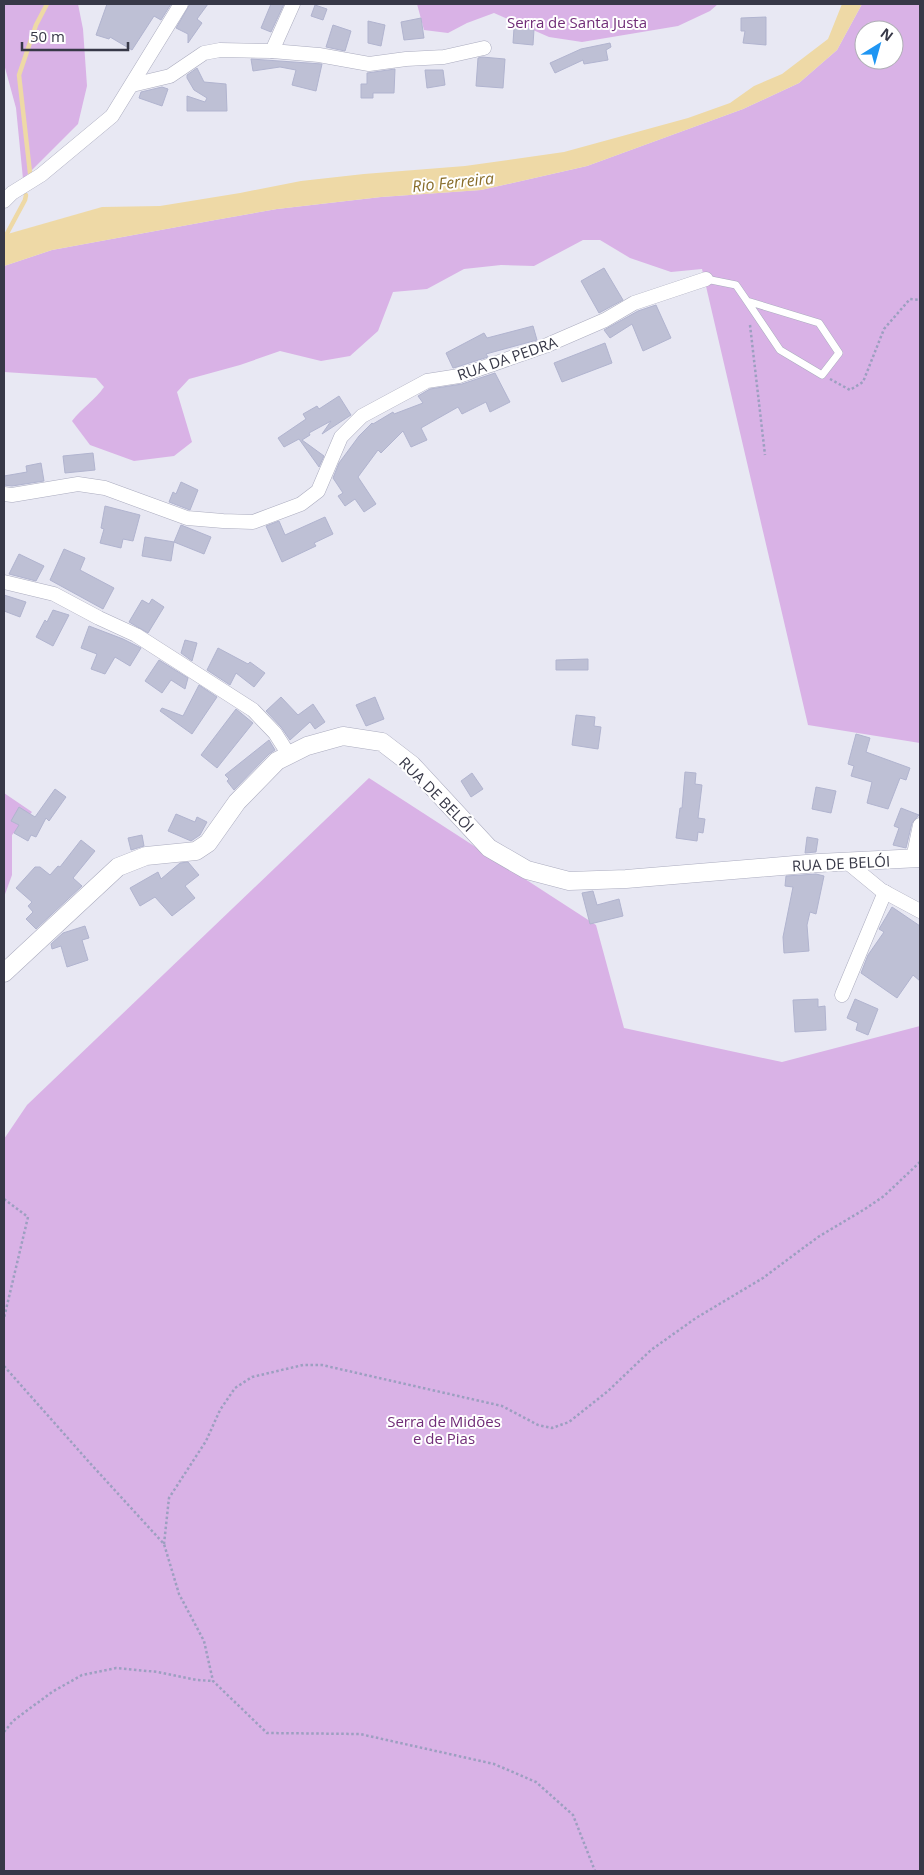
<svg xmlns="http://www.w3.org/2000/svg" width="924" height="1875" font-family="'Open Sans',sans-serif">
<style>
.green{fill:#d9b2e6;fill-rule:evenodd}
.water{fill:#eed9a6}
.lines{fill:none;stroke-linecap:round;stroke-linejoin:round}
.stream{stroke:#eed9a6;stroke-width:4.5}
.building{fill:#bec0d5;stroke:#b1b4cf}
.service-casing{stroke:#abacbf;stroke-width:8}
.minor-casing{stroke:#abacbf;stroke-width:15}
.tertiary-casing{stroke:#abacbf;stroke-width:19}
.path{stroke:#9c9fc0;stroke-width:2.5;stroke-dasharray:2.5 2.5;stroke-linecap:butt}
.service{stroke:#fff;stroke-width:7}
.minor{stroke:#fff;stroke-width:14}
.tertiary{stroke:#fff;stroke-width:18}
.labels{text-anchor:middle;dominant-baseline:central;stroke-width:4;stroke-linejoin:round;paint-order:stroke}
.park-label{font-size:15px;fill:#702c77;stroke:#fff}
.street-label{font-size:15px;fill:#373847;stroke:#fff}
.water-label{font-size:16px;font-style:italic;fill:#886d2a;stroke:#fff}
</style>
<rect width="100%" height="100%" fill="#e8e8f3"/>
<!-- green -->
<g class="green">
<polygon points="4,4 78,4 83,29 87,86 78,124 23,179 16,108 4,64"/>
<polygon points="417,4 718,4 710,11 678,26 582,42 549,37 494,13 467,23 448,33 424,30"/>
<path d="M862 4H920V743L808 725 702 269 671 272 630 258 600 240H583L534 266 501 265 464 269 427 289 393 292 378 331 350 356 321 361 280 351 240 365 189 379 177 392 192 442 174 456 134 461 90 445 72 421C82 408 95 400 104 387L96 378 4 372V266L52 250 215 220 277 209 381 197 481 190 587 166 743 109 799 83 837 50ZM864 30H894V60H864Z"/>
<polygon points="369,778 596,925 624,1028 782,1062 920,1026 920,1871 4,1871 4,1139 27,1105"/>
<polygon points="4,793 32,812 12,835 12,875 4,897"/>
</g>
<!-- water -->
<polygon class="water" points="842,4 862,4 837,50 799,83 743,109 587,166 481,190 381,197 277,209 215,220 52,250 4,266 4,235 102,207 160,206 240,193 301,181 364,174 465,166 564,152 688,118 730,103 754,86 782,74 828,39"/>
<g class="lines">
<!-- stream -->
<g class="stream">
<polyline points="30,173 19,75 36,25 47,4"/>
<polyline points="4,239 25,200 26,195"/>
</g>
</g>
<!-- building -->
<g class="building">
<polygon points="107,4 171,4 161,20 154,16 132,50 110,37 109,39 96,35"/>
<polygon points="190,4 208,4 197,19 202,23 188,43 188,34 176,28"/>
<polygon points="271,4 284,4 271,32 261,28"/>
<polygon points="315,5 327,9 323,20 311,16"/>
<polygon points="766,17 766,45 743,43 745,31 741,31 741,18"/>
<polygon points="421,18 424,38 404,40 401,22"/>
<polygon points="368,21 385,25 381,46 368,43"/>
<polygon points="333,25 351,31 345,51 326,47"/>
<polygon points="514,28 534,29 533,45 513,43"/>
<polygon points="610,43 611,47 606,50 608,60 584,64 583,60 555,73 550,63 581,49"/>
<polygon points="482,57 505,59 503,88 476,86 478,58"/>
<polygon points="251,59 322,64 316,91 292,85 296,70 280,67 253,71"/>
<polygon points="197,68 204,82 226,84 227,111 187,111 187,96 205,102 207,98 194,90 187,78 187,75"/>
<polygon points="395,69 394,93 373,93 373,98 361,98 361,84 367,84 367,73"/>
<polygon points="425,70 443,70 445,85 427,88"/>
<polygon points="162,87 168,89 162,106 139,98 141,92"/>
<polygon points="604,268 623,300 599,313 581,281"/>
<polygon points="656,305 671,338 643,351 632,324 610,338 604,330 638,311"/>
<polygon points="533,326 537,340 486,354 488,357 457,367 453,368 446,353 484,333 487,338"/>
<polygon points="605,343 612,363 562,382 554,363"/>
<polygon points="495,373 510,402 490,412 486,402 462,414 458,407 421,428 427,440 411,447 403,431 381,453 378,450 358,477 376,504 364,512 355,499 345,506 338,496 343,493 333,478 339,463 359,436 372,423 373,424 393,412 394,414 423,403 418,396 430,389 462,384"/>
<polygon points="339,396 351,415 322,434 331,421 309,433 310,435 302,440 324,456 319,467 299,439 284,447 278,438 306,419 303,414 317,406 319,409"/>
<polygon points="93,453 95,470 65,473 63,456"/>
<polygon points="41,463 44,481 12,486 4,485 4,476 27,472 26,466"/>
<polygon points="181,482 198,490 190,510 169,502 173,492 176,494"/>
<polygon points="105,506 140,515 133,541 123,539 121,548 100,543 104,529 101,528"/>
<polygon points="325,517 333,534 314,543 316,546 282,562 266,526 279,521 285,535"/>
<polygon points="181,525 211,537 204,554 174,542"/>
<polygon points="145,537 174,542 171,561 142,556"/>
<polygon points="64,549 85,558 80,570 114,588 103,609 50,580"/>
<polygon points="19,554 44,566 36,581 9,574"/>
<polygon points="4,595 26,602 20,617 4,611"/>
<polygon points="152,599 164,607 148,633 129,622 142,600 149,604"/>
<polygon points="53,610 69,615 53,646 36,637 45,620 47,622"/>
<polygon points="89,626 123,639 141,648 130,666 115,657 105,674 91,669 97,654 81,648"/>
<polygon points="185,640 197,643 192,661 181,653"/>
<polygon points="218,648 248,664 250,662 265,673 254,687 236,673 230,685 207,670"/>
<polygon points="588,659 588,670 556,670 556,660"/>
<polygon points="159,660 188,678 185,689 171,680 162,693 145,681"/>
<polygon points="199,685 217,697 192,734 160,711 162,708 183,716"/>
<polygon points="281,697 298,715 313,704 325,722 315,729 310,722 290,740 281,727 266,711"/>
<polygon points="375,697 384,719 366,726 356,705"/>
<polygon points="236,709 253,723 217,768 201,755"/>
<polygon points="576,715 595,717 594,726 601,727 598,749 572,745"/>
<polygon points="856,734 870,738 866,752 910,768 906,780 900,778 888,809 867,803 872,782 851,776 854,766 848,764"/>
<polygon points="269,740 275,750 269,754 234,790 227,781 229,779 225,775"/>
<polygon points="685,772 696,773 695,784 702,785 698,818 705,819 703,833 698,832 697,841 676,838 680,808 682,808"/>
<polygon points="472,773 483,789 471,797 461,781"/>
<polygon points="816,787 836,791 831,813 812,809"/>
<polygon points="55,789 66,797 49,821 46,818 36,837 31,835 28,841 14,833 19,825 11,821 19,807 35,817"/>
<polygon points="901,808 919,815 912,823 906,848 893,845 899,828 894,826"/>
<polygon points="176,814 195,822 197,817 207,822 200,835 191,841 168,831"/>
<polygon points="142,835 144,846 131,850 128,838"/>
<polygon points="807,837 818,839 816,852 805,853"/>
<polygon points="81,840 95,851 73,878 82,886 36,929 26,919 33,912 28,906 32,902 16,888 35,867 40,867 50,875 58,866 60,867"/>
<polygon points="188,862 199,875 185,886 195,898 172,916 155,897 140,906 130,888 158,872 161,879 180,863"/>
<polygon points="816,874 824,876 816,914 810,912 807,925 809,951 784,953 783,937 793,887 785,886 786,876"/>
<polygon points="593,891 597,905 619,899 623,916 590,924 582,893"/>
<polygon points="892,907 920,926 920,981 913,975 897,998 861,973 868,955 884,932 879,929"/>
<polygon points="85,926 89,938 82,940 88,960 67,967 61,946 52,949 51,944 63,933"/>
<polygon points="818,999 818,1007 825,1006 826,1030 795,1032 793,1000"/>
<polygon points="855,999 878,1009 868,1035 856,1030 858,1023 847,1018"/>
</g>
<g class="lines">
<!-- service casing -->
<g class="service-casing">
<polyline id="service" points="706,279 736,285 747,301 819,323 839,353 822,375 780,350 747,301"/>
</g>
<!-- minor casing -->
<g class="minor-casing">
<g id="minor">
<polyline points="272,51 293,4"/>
<polyline points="132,85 170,76 204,53 220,50 272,51 319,55 369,64 406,59 444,57 484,48"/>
<polyline points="4,201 12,193 41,175 112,116 181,4"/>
<polyline points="4,494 12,495 78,484 105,488 187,518 223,521 253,522 301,504 318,491 341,437 362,416 427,381 459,376 545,346 605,320 634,303 706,279"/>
<polyline points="4,582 54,594 99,618 136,635 253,710 275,733 289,755"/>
<polyline points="913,859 920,825"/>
<polyline points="847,862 881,890 920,911"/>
<polyline points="842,995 885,892"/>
</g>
</g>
<!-- tertiary casing -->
<g class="tertiary-casing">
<polyline id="tertiary" points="4,973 118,867 146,856 196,851 208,843 237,802 277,761 307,746 343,736 382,742 412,765 489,848 527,870 569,881 626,879 818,863 920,858"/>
</g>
<!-- path -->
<g class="path">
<polyline points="750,325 765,455"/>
<polyline points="830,379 850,390 863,382 884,329 910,299 920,300"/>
<polyline points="4,1199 28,1217 4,1318"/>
<polyline points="4,1366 89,1462 164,1544 179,1594 204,1641 213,1681 267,1733 360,1734 494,1764 536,1782 573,1815 595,1871"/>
<polyline points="164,1544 169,1498 206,1441 220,1410 235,1388 252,1377 303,1365 322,1365 502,1406 538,1425 552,1428 569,1422 608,1391 651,1350 696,1318 763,1278 818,1237 865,1209 884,1196 920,1162"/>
<polyline points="4,1732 13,1721 52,1692 82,1675 116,1668 158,1672 197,1680 213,1681"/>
</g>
<!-- service -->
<use href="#service" class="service"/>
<!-- minor -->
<use href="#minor" class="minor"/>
<!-- tertiary -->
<use href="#tertiary" class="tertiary"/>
</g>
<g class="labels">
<!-- park labels -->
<g class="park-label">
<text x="577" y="22">Serra de Santa Justa</text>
<text x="444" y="1421">Serra de Midões<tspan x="444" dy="17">e de Pias</tspan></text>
</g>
<!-- street labels -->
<g class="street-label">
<text transform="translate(507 358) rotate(-19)">RUA DA PEDRA</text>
<text transform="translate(437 794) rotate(45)">RUA DE BELÓI</text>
<text transform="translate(841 863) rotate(-3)">RUA DE BELÓI</text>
</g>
<!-- water labels -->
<g class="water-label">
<text transform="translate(453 182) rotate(-6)">Rio Ferreira</text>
</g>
</g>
<!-- border -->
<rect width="924" height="1875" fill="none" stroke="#373847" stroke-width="10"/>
<!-- north arrow -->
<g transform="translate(879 45) rotate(37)"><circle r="24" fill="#ffffff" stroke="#afafb5"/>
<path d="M0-4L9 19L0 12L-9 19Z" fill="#1f96f3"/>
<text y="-8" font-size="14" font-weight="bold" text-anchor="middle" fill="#373847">N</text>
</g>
<!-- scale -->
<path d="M22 42v8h106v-8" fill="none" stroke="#373847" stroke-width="2.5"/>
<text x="30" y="42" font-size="15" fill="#373847" stroke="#ffffff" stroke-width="4" paint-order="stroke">50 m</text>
</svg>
